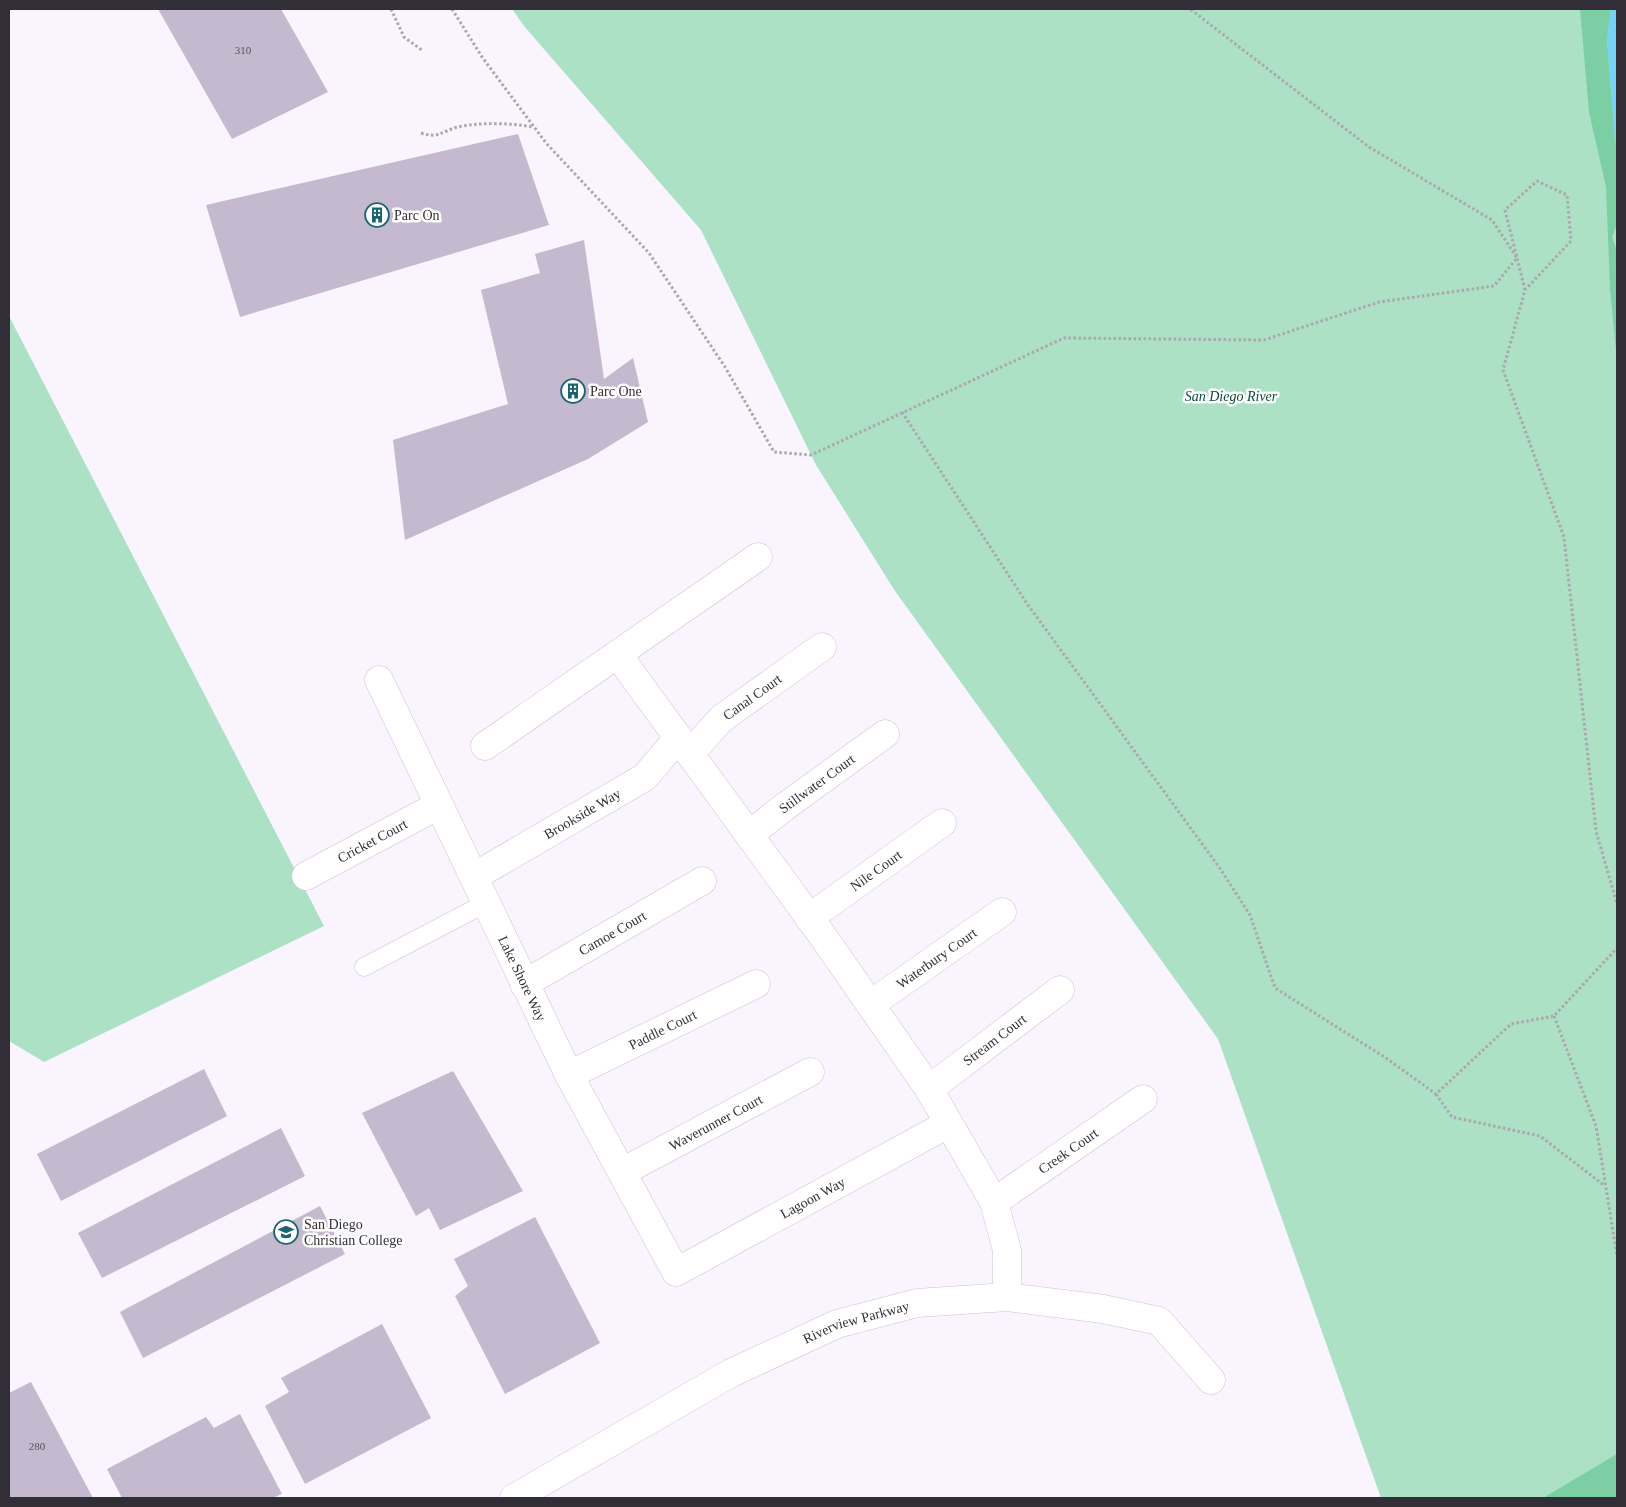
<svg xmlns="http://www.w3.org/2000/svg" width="1626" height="1507" font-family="'Times New Roman',serif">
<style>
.green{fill:#ade1c5}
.forest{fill:#7ccea5}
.water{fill:#77d3f5}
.building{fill:#c4b9cf}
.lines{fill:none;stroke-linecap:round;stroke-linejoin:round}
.service-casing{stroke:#ccc1d7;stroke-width:19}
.minor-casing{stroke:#ccc1d7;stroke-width:29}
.tertiary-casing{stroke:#ccc1d7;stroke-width:29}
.path{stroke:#aba6b0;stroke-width:3;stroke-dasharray:2.5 2.5;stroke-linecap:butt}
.service{stroke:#fff;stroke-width:18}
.minor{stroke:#fff;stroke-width:28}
.tertiary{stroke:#fff;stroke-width:28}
.labels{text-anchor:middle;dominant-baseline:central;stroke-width:5;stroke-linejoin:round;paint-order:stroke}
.number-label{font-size:11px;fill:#56515d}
.poi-label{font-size:14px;fill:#322e37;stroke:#fff;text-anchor:start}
.park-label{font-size:14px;font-style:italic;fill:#084c32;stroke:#fff}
.street-label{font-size:14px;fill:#322e37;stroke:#fff}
</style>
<rect width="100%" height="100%" fill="#f9f4fe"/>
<!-- green -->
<g class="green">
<polygon points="512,9 1617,9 1617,1498 1381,1498 1218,1039 895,591 816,465 701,230 524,26"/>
<polygon points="9,316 324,926 44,1062 9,1041"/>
</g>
<!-- forest -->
<g class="forest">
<polygon points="1580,9 1611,9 1607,40 1615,140 1617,147 1617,224 1612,237 1617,251 1617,361 1610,288 1606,187 1589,112"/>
<polygon points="1617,1454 1617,1498 1543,1498"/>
</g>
<!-- water -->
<polygon class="water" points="1611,9 1617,9 1617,147 1615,140 1607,40"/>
<!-- building -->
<g class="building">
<polygon points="158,9 281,9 328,92 232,139"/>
<polygon points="518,134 549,225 240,317 206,205"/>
<polygon points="584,240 604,379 633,358 648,422 588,459 405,540 393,440 508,404 481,290 540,273 535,254"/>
<polygon points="204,1069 227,1116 61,1201 37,1154"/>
<polygon points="453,1071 523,1191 440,1230 429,1208 416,1216 362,1113"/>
<polygon points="281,1128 305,1176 102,1278 78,1233"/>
<polygon points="320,1206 345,1254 143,1358 120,1312"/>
<polygon points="535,1217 600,1343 505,1394 455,1296 468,1286 454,1259"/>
<polygon points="382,1324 431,1418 305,1484 265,1406 289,1392 281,1378"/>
<polygon points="31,1382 93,1498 9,1498 9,1393"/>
<polygon points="240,1414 282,1494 272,1498 122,1498 107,1469 206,1417 214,1428"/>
</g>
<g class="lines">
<!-- service casing -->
<g class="service-casing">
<polyline id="service" points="364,967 486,903"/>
</g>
<!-- minor casing -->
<g class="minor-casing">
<g id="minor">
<polyline points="618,655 822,935 929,1089 994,1202 1007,1250 1007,1297"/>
<path id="s1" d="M379 680 569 1075 676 1272 948 1124"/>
<polyline points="485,746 758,557"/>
<path id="s2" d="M690 754 721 719 822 647"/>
<path id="s3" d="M749 835 783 808 885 734"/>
<path id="s4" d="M306 876 439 805"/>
<path id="s5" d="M475 876 645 777 678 738"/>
<path id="s6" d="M809 918 942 823"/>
<path id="s7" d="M524 984 702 881"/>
<path id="s8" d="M871 1004 1002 912"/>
<path id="s9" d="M569 1075 756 984"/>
<path id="s10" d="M929 1089 1060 990"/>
<path id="s11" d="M622 1172 810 1072"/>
<path id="s12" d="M994 1202 1143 1099"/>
</g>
</g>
<!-- tertiary casing -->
<g class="tertiary-casing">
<g id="tertiary">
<path id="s13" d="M514 1498 731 1373 837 1324 917 1303 1007 1297 1103 1309 1159 1321 1211 1380"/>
</g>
</g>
<!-- path -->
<g class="path">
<polyline points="391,9 404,37 423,51"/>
<polyline points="452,9 482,57 546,143 649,253 725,367 774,452 811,455 1064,338 1264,340 1379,302 1494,286 1517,258 1492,220 1369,147 1190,9"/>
<path d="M421 133C440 139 441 131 458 127 479 122 512 123 533 127"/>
<polyline points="1525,290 1505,210 1537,181 1567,195 1571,241 1525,290 1503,370 1564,537 1596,831 1617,904"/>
<polyline points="902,412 1028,605 1219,867 1250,915 1275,988 1386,1058 1436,1094 1511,1024 1554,1016 1617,948"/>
<polyline points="1554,1016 1596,1126 1617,1256"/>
<polyline points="1436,1094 1452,1117 1540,1136 1605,1186"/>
</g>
<!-- service -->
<use href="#service" class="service"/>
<!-- minor -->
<use href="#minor" class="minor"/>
<!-- tertiary -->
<use href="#tertiary" class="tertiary"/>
</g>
<!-- icons -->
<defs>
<g id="building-ring" transform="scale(1.25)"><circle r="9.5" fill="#fff" stroke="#1a6471" stroke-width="1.5"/><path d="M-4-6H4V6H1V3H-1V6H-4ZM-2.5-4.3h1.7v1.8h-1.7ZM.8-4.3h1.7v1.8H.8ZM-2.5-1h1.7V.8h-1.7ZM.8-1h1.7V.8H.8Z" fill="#1a6471"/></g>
<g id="university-ring" transform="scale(1.25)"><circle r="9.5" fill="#fff" stroke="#1a6471" stroke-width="1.5"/><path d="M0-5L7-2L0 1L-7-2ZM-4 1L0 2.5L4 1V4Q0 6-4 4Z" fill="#1a6471"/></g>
</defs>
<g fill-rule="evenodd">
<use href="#building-ring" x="377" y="215"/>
<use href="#building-ring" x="573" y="391"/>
<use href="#university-ring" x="286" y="1232"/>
</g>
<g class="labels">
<!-- number labels -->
<g class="number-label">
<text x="243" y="50">310</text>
<text x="37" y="1446">280</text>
</g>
<!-- poi labels -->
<g class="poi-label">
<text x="394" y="215">Parc On</text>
<text x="590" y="391">Parc One</text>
<text x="304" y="1224">San Diego<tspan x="304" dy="16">Christian College</tspan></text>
</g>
<!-- park labels -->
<g class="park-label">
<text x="1231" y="396">San Diego River</text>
</g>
<!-- street labels -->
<g class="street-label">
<text stroke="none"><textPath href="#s2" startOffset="85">Canal Court</textPath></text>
<text stroke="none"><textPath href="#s3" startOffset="85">Stillwater Court</textPath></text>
<text stroke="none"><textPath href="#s5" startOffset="124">Brookside Way</textPath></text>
<text stroke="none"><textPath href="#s4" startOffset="75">Cricket Court</textPath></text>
<text stroke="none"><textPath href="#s6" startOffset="82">Nile Court</textPath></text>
<text stroke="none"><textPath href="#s7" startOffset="102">Camoe Court</textPath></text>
<text stroke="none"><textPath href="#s8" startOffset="80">Waterbury Court</textPath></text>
<text stroke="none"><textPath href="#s1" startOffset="331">Lake Shore Way</textPath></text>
<text stroke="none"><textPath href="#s9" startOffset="104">Paddle Court</textPath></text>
<text stroke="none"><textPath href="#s10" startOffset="82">Stream Court</textPath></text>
<text stroke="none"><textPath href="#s11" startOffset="106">Waverunner Court</textPath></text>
<text stroke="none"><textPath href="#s12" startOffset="90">Creek Court</textPath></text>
<text stroke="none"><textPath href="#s1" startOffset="818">Lagoon Way</textPath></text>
<text stroke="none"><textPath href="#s13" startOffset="386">Riverview Parkway</textPath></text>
</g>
</g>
<!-- border -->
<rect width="1626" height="1507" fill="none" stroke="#322e37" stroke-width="20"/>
</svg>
